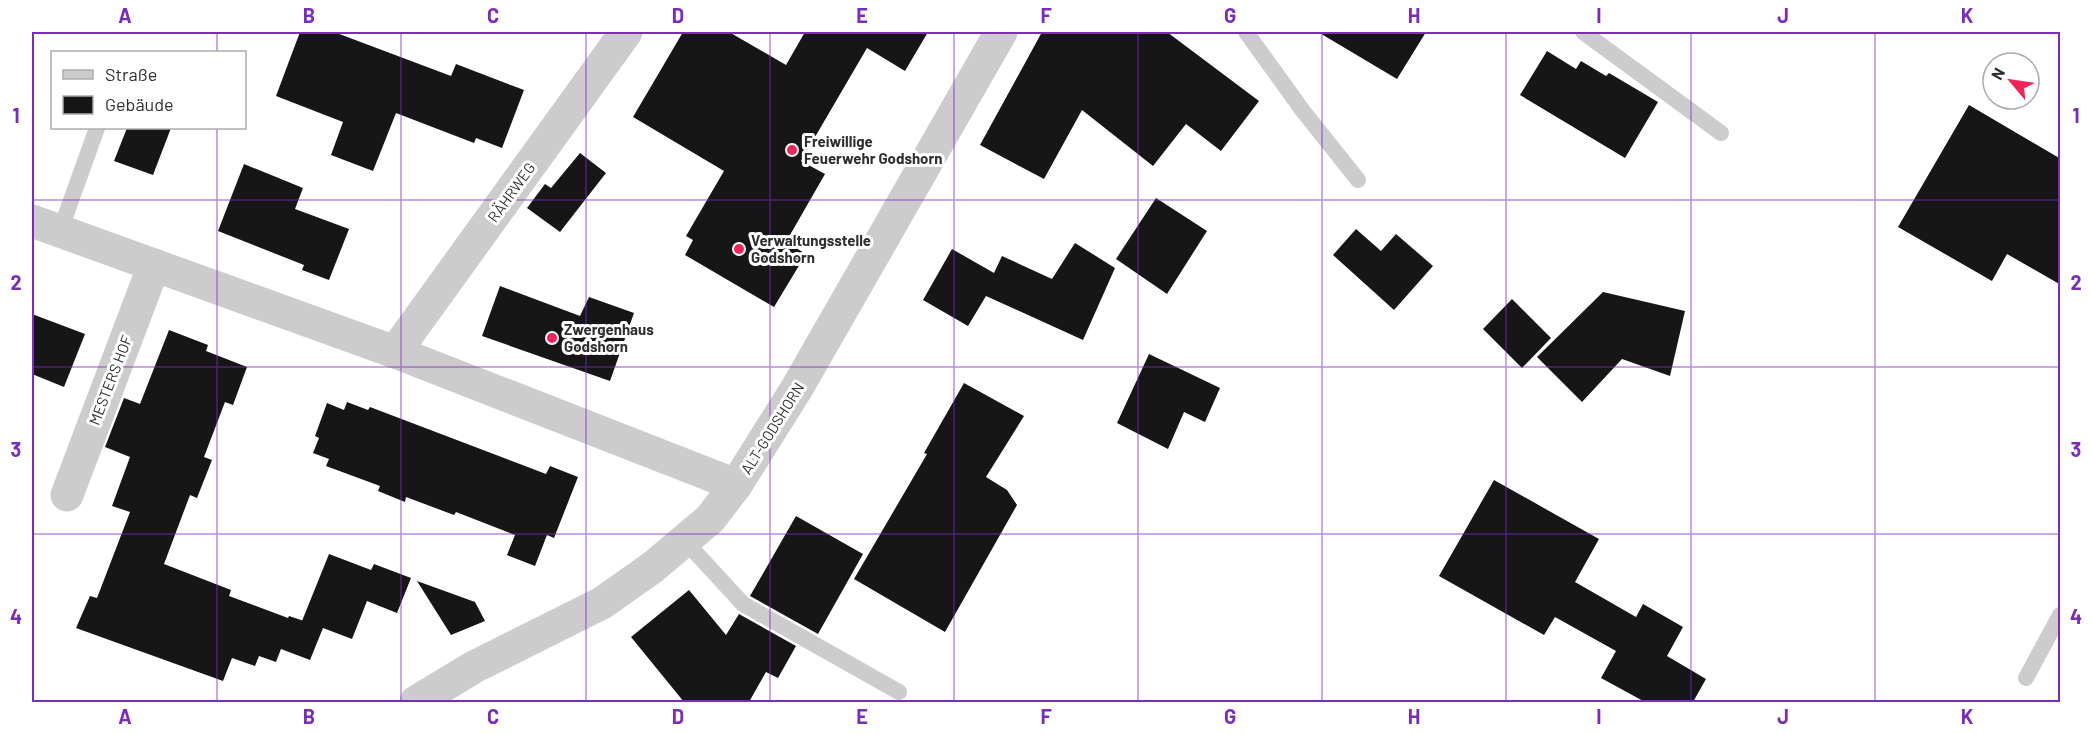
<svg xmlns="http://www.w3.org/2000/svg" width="2092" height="734" font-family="Barlow,sans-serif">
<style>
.building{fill:#161616}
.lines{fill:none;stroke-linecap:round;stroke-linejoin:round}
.lane{stroke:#ccc;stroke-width:16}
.street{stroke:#ccc;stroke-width:33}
.grid{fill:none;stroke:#7b2cbf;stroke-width:1.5;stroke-opacity:0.55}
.poi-dot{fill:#f52359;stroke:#fff;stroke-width:2}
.labels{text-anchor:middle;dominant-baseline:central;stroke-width:6;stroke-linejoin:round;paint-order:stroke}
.poi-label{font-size:15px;font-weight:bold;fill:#2f2f2f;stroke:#fff;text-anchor:start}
.street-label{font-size:15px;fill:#2f2f2f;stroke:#fff}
.neatline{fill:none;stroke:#7b2cbf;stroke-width:2}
.grid-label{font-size:20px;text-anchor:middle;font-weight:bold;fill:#7b2cbf}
</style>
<rect width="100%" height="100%" fill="#fff"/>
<!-- building -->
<g class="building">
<polygon points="300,32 334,32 451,76 456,64 524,90 502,148 476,138 474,143 396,113 373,171 331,155 343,122 276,96"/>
<polygon points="683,32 729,32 786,65 805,32 928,32 905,71 867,48 801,161 825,174 786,242 806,254 774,307 685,255 693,240 686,236 724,171 633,117"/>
<polygon points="1042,32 1167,32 1259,101 1221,151 1186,124 1153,166 1082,110 1044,179 980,145"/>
<polygon points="1318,32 1426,32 1397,79"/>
<polygon points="1547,51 1576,69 1581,61 1606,76 1609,73 1658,102 1625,158 1520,95"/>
<polygon points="1969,105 2061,159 2061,285 2007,254 1992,281 1898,227"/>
<polygon points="127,128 171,128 153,175 114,161"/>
<polygon points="580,153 606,173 560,232 527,208 545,184 551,188"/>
<polygon points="244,164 303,188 295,209 349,229 329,280 302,270 304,265 218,231"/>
<polygon points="1156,198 1207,231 1167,294 1116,259"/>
<polygon points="1356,229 1381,251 1396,234 1433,266 1394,310 1333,255"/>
<polygon points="1075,243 1115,268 1083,340 986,296 968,326 923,300 952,249 994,273 1002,256 1052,279"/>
<polygon points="500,286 580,316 589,297 634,313 610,381 482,336"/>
<polygon points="1603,292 1685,311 1670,376 1622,359 1582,402 1537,357"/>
<polygon points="1512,299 1551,338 1522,368 1483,329"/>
<polygon points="32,314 85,334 64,387 32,374"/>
<polygon points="169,330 208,345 206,351 247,367 233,405 225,402 204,457 212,460 197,498 190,495 164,564 231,590 229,596 288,618 289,616 304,621 302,621 329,554 371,570 374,564 411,578 397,613 367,601 352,639 323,628 310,660 281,649 276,662 259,656 255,666 232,658 223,681 76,628 90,596 97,598 130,512 112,506 130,457 105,447 124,398 140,404"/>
<polygon points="1149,354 1220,388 1205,422 1184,412 1168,449 1117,423"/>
<polygon points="964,383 1024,416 986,477 1007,490 1017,505 945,632 854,579 927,454 924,453"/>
<polygon points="347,402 368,410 370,407 546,474 550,466 578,477 554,538 547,535 535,566 507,555 515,535 456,512 454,515 406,497 405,502 378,491 380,486 326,466 329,459 313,453 319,438 315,436 327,403 344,410"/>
<polygon points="1494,480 1599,539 1575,582 1636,617 1643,604 1683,627 1667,656 1706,679 1693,702 1645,702 1601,678 1616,651 1555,617 1544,635 1439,576"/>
<polygon points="796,516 863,554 818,634 750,596"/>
<polygon points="417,581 475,602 485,621 451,635"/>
<polygon points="689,590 726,635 739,614 796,646 778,678 766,672 749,702 684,702 631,637"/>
</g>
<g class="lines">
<!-- lane -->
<g class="lane">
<polyline points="1246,32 1303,111 1358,180"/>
<polyline points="1583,32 1721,133"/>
<polyline points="60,231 97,128"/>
<polyline points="685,541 743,604 899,692"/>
<polyline points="2026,678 2060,615"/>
</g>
<!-- street -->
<g class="street">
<polyline points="32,221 395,352 736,485"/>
<polyline points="395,352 626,32"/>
<polyline points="67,495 154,265"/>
<polyline points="416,702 474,667 602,603 653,567 710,519 736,485 797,388 1001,32"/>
</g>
</g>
<!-- grid -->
<path class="grid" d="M217 32V52M401 32V702M586 32V702M770 32V702M954 32V702M1138 32V702M1322 32V702M1506 32V702M1691 32V702M1875 32V702M217 128V702M32 200H2060M32 367H2060M32 534H2060"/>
<!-- markers -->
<g class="poi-dot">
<circle cx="792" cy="150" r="6"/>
<circle cx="739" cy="249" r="6"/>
<circle cx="552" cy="338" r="6"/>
</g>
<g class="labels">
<!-- poi labels -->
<g class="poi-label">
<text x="804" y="141">Freiwillige<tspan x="804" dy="17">Feuerwehr Godshorn</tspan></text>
<text x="751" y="240">Verwaltungsstelle<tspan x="751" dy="17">Godshorn</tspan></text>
<text x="564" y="329">Zwergenhaus<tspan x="564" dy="17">Godshorn</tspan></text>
</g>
<!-- street labels -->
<g class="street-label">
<text transform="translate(511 192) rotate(-54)">RÄHRWEG</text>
<text transform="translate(110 380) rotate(-69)">MESTERS HOF</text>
<text transform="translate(772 428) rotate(-58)">ALT-GODSHORN</text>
</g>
</g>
<!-- border -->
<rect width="2092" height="734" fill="none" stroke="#ffffff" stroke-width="66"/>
<!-- legend -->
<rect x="51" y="51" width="195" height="78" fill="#ffffff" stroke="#acacac" stroke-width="1.5"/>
<rect x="63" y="70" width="30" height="9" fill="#cccccc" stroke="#acacac" stroke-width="1.5"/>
<text x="105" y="81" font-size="18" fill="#2f2f2f">Straße</text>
<rect x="63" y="96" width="30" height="18" fill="#161616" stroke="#acacac" stroke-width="1.5"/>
<text x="105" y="111" font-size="18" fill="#2f2f2f">Gebäude</text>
<!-- north arrow -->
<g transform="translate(2011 81) rotate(299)"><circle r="28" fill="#ffffff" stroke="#acacac" stroke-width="1.5"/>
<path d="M0-4.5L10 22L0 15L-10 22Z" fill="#f52359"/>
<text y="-9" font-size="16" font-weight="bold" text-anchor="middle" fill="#2f2f2f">N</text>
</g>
<rect x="33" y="33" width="2026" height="668" class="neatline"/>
<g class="grid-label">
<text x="125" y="23">A</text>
<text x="309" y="23">B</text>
<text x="493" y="23">C</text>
<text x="678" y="23">D</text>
<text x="862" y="23">E</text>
<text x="1046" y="23">F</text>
<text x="1230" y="23">G</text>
<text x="1414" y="23">H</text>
<text x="1599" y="23">I</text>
<text x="1783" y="23">J</text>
<text x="1967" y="23">K</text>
<text x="16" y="123">1</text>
<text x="2076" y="123">1</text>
<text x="16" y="290">2</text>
<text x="2076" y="290">2</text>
<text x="16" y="457">3</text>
<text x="2076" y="457">3</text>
<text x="16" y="624">4</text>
<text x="2076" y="624">4</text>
<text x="125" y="724">A</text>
<text x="309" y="724">B</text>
<text x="493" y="724">C</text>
<text x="678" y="724">D</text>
<text x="862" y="724">E</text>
<text x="1046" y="724">F</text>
<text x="1230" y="724">G</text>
<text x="1414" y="724">H</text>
<text x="1599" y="724">I</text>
<text x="1783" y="724">J</text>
<text x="1967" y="724">K</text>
</g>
</svg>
